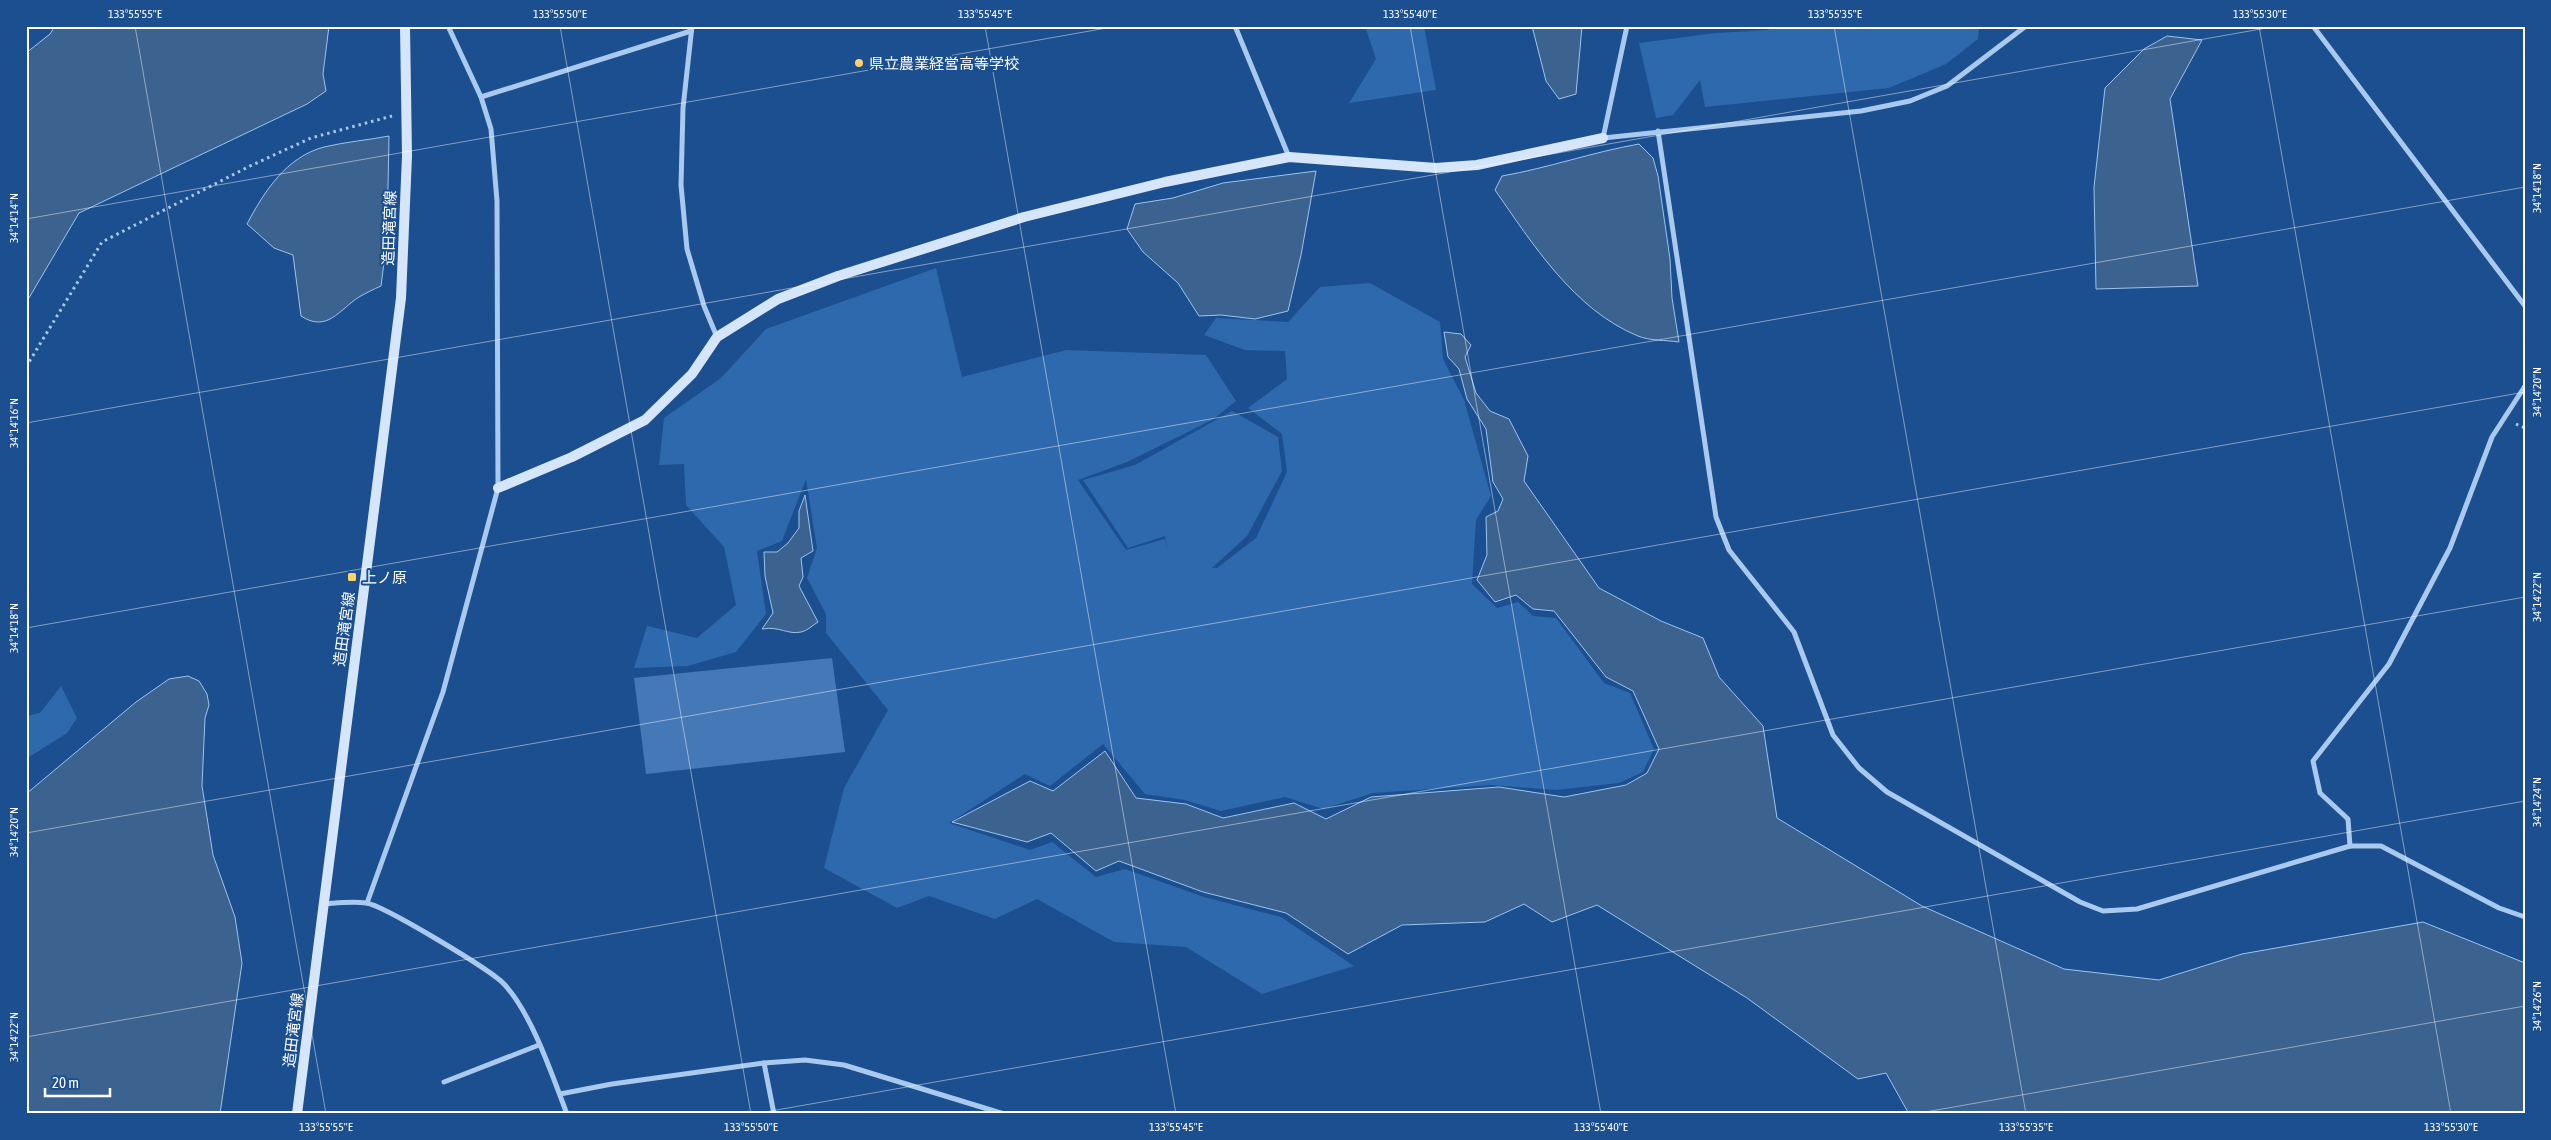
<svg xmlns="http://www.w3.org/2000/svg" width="2551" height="1140" font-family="'Asap Condensed','Noto Sans JP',sans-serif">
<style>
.green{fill:#2e69ad}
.water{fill:#3c6290;stroke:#9cc4f0}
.building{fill:#4478b7}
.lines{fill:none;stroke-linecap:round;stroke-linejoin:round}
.path{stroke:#a9c9ee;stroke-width:3;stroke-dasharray:2.5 4;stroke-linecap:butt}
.street{stroke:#a9c9ee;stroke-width:5}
.secondary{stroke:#d6e6fa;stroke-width:10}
.ticks{fill:none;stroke:#fff;stroke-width:1;stroke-opacity:0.45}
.poi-dot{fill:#ffd166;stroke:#1b4f8f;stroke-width:2}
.labels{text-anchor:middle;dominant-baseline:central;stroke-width:4;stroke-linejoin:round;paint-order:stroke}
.poi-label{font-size:15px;fill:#fff;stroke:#1b4f8f;text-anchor:start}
.street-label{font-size:15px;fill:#fff;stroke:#1b4f8f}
.neatline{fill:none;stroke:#fff;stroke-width:2}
.ticks-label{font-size:12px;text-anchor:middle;fill:#fff}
</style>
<rect width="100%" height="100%" fill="#1b4f8f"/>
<!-- green -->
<g class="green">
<polygon points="1365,26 1424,26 1436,90 1349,103 1376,59"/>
<polygon points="1772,26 1979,26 1978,39 1946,64 1889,88 1705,107 1700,80 1673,115 1656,118 1639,43 1716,33 1768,30"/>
<polygon points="936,268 962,377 1066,350 1206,355 1236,401 1212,420 1127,462 1078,480 1126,550 1165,539 1168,552 1165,536 1128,548 1083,480 1135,465 1232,411 1278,437 1282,471 1247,536 1212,568 1217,568 1256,538 1287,472 1282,434 1248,408 1287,379 1285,351 1245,350 1204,335 1216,318 1288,322 1320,287 1370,283 1440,322 1443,359 1464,400 1491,496 1476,520 1472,584 1497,608 1518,602 1533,616 1556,618 1604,683 1630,693 1654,749 1643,772 1619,783 1556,790 1491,785 1373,793 1323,809 1285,797 1221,811 1185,800 1145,794 1103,744 1050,786 1025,774 949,823 1030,850 1052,842 1096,877 1125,869 1204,897 1281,917 1354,966 1262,994 1186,947 1114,942 1037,899 995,919 929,896 897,908 824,868 844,788 888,710 826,633 826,614 807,578 817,548 806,479 782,541 757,551 766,614 736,652 688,666 634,668 647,626 697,638 736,605 724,547 686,505 684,464 659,465 664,418 721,378 766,329"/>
<polygon points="61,686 77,718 67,733 26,759 26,716 40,713"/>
</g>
<!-- water -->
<g class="water">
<polygon points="55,26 329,26 323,74 326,91 307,104 79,213 26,303 26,53 50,34"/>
<polygon points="1532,26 1582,26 1576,94 1559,99 1546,81"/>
<polygon points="2167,36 2202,40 2170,99 2198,286 2096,289 2094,187 2105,88 2144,49"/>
<path d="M389 136 387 239 381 286C374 289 366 293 359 297 339 310 327 333 301 316L293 255 274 248 247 224C264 192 286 157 324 147 345 142 368 140 389 136Z"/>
<path d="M1639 144 1653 158 1658 176 1670 259 1672 298 1679 342C1666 340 1650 341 1638 336 1574 310 1532 243 1495 190L1502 176C1548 168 1593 152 1639 144Z"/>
<polygon points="1316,171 1301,255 1288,311 1255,319 1221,315 1199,316 1178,283 1143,252 1127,229 1135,204 1173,198 1223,183"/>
<polygon points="1444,332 1461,334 1471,345 1465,357 1476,393 1490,411 1509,419 1528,456 1524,481 1599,588 1661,621 1703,638 1719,677 1763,726 1777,818 1922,906 2064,969 2159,980 2242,954 2423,922 2525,963 2525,1114 1909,1114 1886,1073 1858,1079 1747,998 1597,905 1552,922 1524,904 1485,922 1402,925 1348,954 1286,913 1203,892 1119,861 1096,871 1051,833 1027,842 952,822 1030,781 1053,791 1105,751 1136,798 1186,804 1223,818 1294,803 1326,819 1371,797 1499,787 1564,797 1626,785 1647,773 1659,749 1633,691 1606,677 1554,611 1533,609 1516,595 1495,602 1477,580 1487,555 1486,517 1498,511 1503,499 1493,482 1486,429 1467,399 1459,369 1448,357"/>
<path d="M805 495 813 551 801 558 803 577 799 586 818 622C813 625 807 631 801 632 788 635 780 626 762 629L773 613 765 576 764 552H777L788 543 799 528V511Z"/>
<polygon points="188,676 199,681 207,694 209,705 205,718 202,786 213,855 235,917 242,963 220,1114 26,1114 26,794 136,702 169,679"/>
</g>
<!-- building -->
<polygon class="building" points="832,658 845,752 646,774 634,678"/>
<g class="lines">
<!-- path -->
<g class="path">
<polyline points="26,367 102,242 250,166 311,138 392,116"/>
<polyline points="2516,424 2525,428"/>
</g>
<!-- street -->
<g class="street">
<polyline points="692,26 683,108 681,185 687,249 704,306 717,337"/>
<polyline points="1235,26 1289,157"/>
<polyline points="1627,26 1603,138 1861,111 1910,101 1947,86 2026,26"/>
<polyline points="2313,26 2525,306"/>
<polyline points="481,97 691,31"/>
<polyline points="1658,131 1716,517 1729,550 1794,632 1833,735 1859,768 1887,792 2080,902 2103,911 2137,909 2350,846 2381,846 2499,908 2525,917"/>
<polyline points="2350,846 2348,819 2320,793 2313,761 2389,664 2450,548 2492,437 2525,386"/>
<polyline points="367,903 443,692 498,488 497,201 491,129 481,97 448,26"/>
<path d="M324 904C338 903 353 901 366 903 383 905 491 970 504 984 532 1014 552 1075 567 1114"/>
<polyline points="764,1063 774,1114"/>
<polyline points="444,1082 539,1045"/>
<polyline points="560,1094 612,1084 764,1063 805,1060 844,1065 1004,1114"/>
</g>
<!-- secondary -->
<g class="secondary">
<polyline points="498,488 572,457 645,420 692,374 717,337 778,299 838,276 1024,217 1165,182 1289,157 1436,168 1477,165 1603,138"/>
<polyline points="297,1114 401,298 407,156 405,26"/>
</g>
</g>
<!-- ticks -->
<path class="ticks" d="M135 26 326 1114M560 26 751 1114M985 26 1176 1114M1410 26 1601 1114M1834 26 2026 1114M2259 26 2451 1114M26 219 1118 26M26 423 2278 26M26 628 2525 187M26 833 2525 392M26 1037 2525 597M754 1114 2525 801M1914 1114 2525 1006"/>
<!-- markers -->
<g class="poi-dot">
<circle cx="859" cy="63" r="5"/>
<rect x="347" y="572" width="10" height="10" rx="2.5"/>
</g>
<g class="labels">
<!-- poi labels -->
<g class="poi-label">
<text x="869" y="63">県立農業経営高等学校</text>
<text x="362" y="577">上ノ原</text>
</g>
<!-- street labels -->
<g class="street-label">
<text transform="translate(389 228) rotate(-88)">造田滝宮線</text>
<text transform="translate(344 629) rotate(-82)">造田滝宮線</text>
<text transform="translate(293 1030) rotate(-83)">造田滝宮線</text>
</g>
</g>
<!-- border -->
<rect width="2551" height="1140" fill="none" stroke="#1b4f8f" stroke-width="55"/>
<!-- scale -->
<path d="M45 1088v8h65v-8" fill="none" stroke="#ffffff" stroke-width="2.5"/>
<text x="52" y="1088" font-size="15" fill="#ffffff" stroke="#1b4f8f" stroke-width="4" paint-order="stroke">20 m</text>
<rect x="28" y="28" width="2496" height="1084" class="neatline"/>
<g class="ticks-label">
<text x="135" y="18">133°55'55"E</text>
<text x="560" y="18">133°55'50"E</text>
<text x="985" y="18">133°55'45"E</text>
<text x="1410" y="18">133°55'40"E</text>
<text x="1835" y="18">133°55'35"E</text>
<text x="2260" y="18">133°55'30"E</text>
<text transform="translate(2537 188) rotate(-90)" y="4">34°14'18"N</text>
<text transform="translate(14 218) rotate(-90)" y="4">34°14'14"N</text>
<text transform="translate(2537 392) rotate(-90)" y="4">34°14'20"N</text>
<text transform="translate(14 423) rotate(-90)" y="4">34°14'16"N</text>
<text transform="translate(2537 597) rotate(-90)" y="4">34°14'22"N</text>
<text transform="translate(14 628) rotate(-90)" y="4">34°14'18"N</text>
<text transform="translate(2537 802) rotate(-90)" y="4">34°14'24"N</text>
<text transform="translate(14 832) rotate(-90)" y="4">34°14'20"N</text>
<text transform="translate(2537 1006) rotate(-90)" y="4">34°14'26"N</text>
<text transform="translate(14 1037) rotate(-90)" y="4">34°14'22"N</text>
<text x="326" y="1131">133°55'55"E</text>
<text x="751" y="1131">133°55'50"E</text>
<text x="1176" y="1131">133°55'45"E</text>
<text x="1601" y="1131">133°55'40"E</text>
<text x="2026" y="1131">133°55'35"E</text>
<text x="2451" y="1131">133°55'30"E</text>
</g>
</svg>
